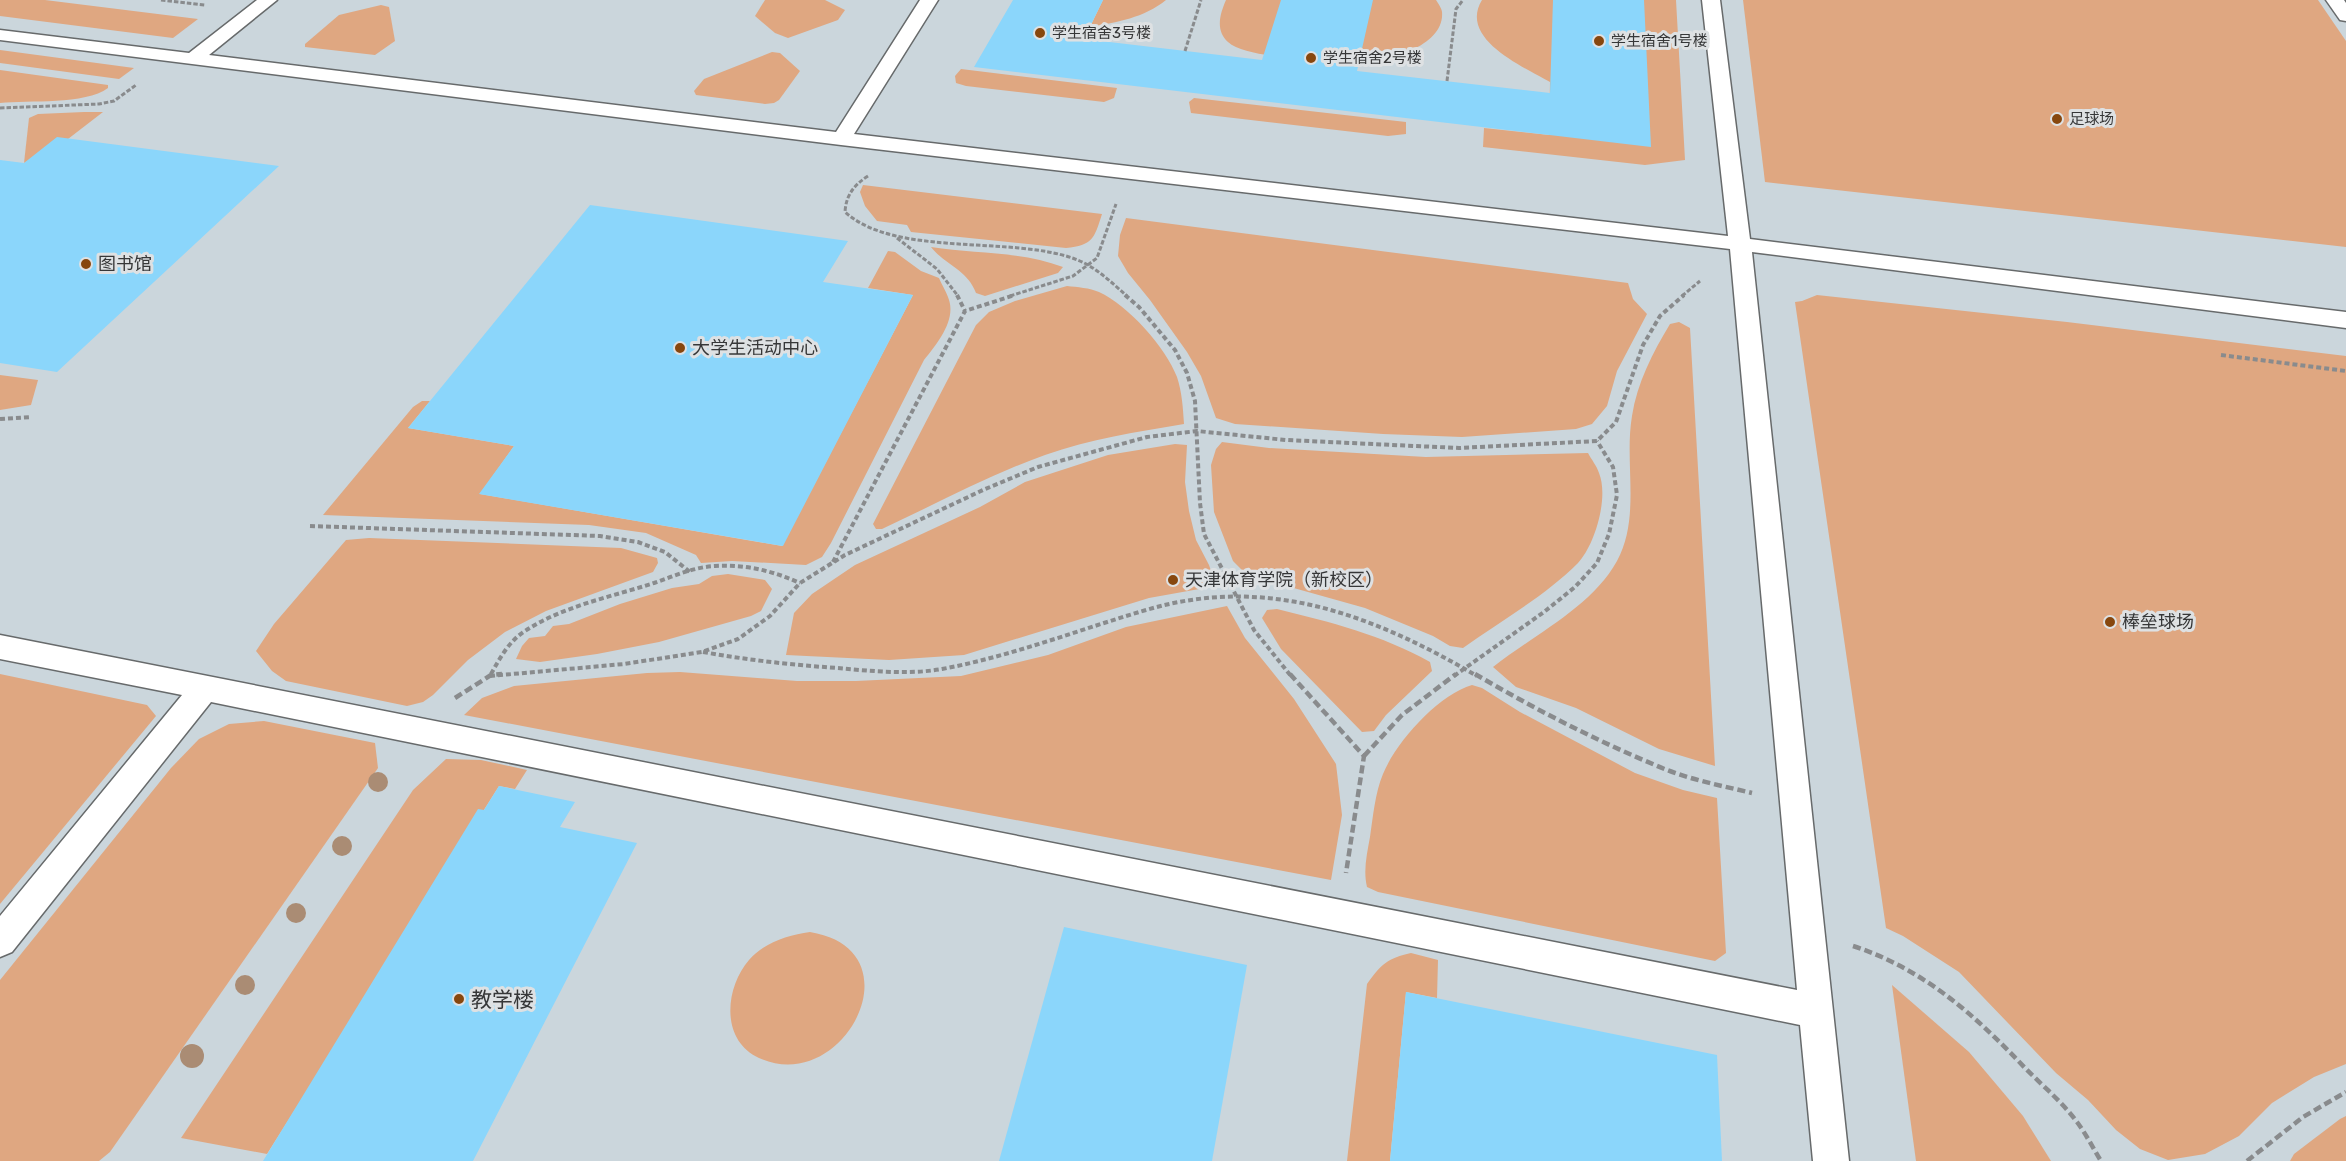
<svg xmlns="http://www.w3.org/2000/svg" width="2346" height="1161" font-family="Rubik,'Noto Sans SC',sans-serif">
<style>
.built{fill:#cbd6dc}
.green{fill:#dfa781}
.building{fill:#8bd6fb}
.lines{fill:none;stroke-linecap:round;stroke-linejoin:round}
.lane-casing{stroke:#676a6b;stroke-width:3}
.path-far2{stroke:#898b8d;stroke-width:3;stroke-dasharray:4.5 2;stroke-linecap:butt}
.path-far1{stroke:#898b8d;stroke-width:4;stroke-dasharray:5 3;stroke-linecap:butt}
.path{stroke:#898b8d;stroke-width:4.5;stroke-dasharray:8 4;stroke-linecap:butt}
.lane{fill:#fff;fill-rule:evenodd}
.tree{fill:#aa8c74}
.poi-dot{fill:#87470e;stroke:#dee1e3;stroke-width:2}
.labels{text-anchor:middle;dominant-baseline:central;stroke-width:6;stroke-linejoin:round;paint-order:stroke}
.far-poi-label{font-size:15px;fill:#363738;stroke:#dee1e3;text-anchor:start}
.poi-label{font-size:18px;fill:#363738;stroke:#dee1e3;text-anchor:start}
.near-poi-label{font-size:21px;fill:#363738;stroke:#dee1e3;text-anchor:start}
</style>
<rect width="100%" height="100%" fill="#dee1e3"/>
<!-- built -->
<rect class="built" x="0" y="0" width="2346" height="1161"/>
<!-- green -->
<g class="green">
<polygon points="0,0 45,0 198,19 173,38 0,16"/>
<polygon points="765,0 825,0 845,10 838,20 788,38 775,33 755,16"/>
<path d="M1103 0H1166C1144 18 1117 22 1090 27Z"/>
<path d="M1226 0H1436C1438 3 1442 9 1442 12 1445 46 1389 61 1363 62 1344 62 1323 59 1304 58 1285 57 1242 55 1228 42 1215 30 1220 14 1226 0Z"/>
<path d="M1482 0H1676L1685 160 1645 165 1483 147 1484 128 1549 135 1550 82C1524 67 1458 39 1482 0Z"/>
<polygon points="1743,0 2318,0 2346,41 2346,247 1765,182"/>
<polygon points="381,5 389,7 395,41 375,55 305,47 305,44 339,15"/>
<polygon points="0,50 134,68 119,79 0,63"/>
<polygon points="772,52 780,53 800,71 779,100 774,103 765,104 696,95 694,91 704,79"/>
<polygon points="961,69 1117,88 1114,98 1104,102 966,86 956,83 955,76"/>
<path d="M0 70 108 85V88C85 105 29 100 0 103Z"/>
<polygon points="1194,98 1406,122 1406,134 1388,136 1191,113 1189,102"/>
<polygon points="84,112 103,112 68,139 24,163 29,118 38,114"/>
<path d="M863 185 1102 214C1094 239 1093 245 1066 248L911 232 907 225 877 221 865 206 860 192Z"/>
<polygon points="1126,218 1628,283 1633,299 1647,314 1617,371 1607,406 1592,424 1576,429 1462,437 1383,434 1235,424 1216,418 1201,376 1187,352 1150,300 1128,273 1118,256 1120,235"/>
<path d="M931 247C975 254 1021 251 1063 267L1058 273 985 296 976 293C967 269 945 265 931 247Z"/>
<path d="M888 251 895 252 921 271 939 278C942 285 947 293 949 300 956 321 936 345 924 360L831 543 822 557 806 565 732 561 701 563 696 555 646 533 589 525 323 515 413 407 422 401H430L408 428 514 446 480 494 782 546 913 295 868 288Z"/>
<path d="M1067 286C1077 287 1090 288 1099 292 1128 305 1166 348 1177 377 1182 392 1183 408 1184 424 1137 432 1090 439 1045 455 989 475 936 504 882 529H876L873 524 976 325 989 312 1015 301Z"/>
<polygon points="1817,295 2067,322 2346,356 2346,1064 2314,1077 2272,1103 2239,1136 2205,1154 2168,1160 2140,1149 2116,1130 2088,1100 2056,1073 1959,972 1903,936 1886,928 1795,302 1802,301"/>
<path d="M1679 322 1690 328 1715 766 1659 749 1576 708 1516 687 1493 667C1533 635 1591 608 1617 561 1641 517 1624 463 1632 416 1637 383 1653 352 1670 324Z"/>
<polygon points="0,375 38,380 31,405 0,410"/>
<path d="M1222 442 1269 448 1426 457 1588 453C1591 459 1597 466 1599 473 1609 497 1595 545 1578 563 1545 596 1501 621 1463 648L1450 646 1433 636 1365 608 1283 585 1258 582 1243 571 1233 561 1214 512 1211 465 1216 449Z"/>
<polygon points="1175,444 1187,445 1185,482 1189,511 1196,540 1209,565 1216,586 1149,598 964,655 889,660 786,655 794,613 812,594 855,565 980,507 1025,482 1108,455"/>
<polygon points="369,538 621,548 657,558 658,563 653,572 546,611 505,632 468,660 433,695 423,702 407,706 286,681 272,671 256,651 274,624 346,540"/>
<polygon points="728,574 765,580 772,589 761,611 751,616 659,642 597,654 540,662 516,659 522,646 529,638 545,636 553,626 569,624 620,604 672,588 699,584 712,576"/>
<polygon points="1227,606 1245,638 1294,699 1336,764 1342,815 1331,880 464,715 482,698 514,686 647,673 680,672 797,681 856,681 961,676 1048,655 1126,627"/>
<path d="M1277 609C1330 622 1382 635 1430 662L1432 671 1386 715 1374 731 1362 732 1281 649 1262 618 1267 610Z"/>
<polygon points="0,674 147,705 156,716 0,904"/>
<path d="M1472 685 1482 688 1520 712 1635 773 1683 790 1717 798 1726 953 1715 961 1378 892 1367 887C1363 870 1367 854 1370 837 1373 817 1375 793 1383 774 1396 742 1438 695 1472 685Z"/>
<polygon points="264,721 375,743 378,768 110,1152 99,1161 0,1161 0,980 171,768 199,739 229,724"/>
<polygon points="446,759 481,760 527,770 515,789 499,786 267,1154 181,1138 413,790"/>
<path d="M810 932C920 950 843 1097 759 1058 720 1040 725 988 749 960 765 942 788 935 810 932Z"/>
<path d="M1411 953 1438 960 1437 998 1406 992 1390 1161H1347L1367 984C1381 964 1388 958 1411 953Z"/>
<polygon points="1892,985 1969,1052 2023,1116 2051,1161 1916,1161"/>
<polygon points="2346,1116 2346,1161 2290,1161 2294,1154 2340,1119"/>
</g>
<!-- building -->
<g class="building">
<polygon points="1013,0 1103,0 1084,39 1262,60 1281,0 1373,0 1357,71 1550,93 1553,0 1644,0 1651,147 974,67"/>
<polygon points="57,137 279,166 57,372 0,363 0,160 24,163"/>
<polygon points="590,205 848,241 823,282 913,295 783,546 479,494 514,446 408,428"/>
<polygon points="499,786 575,802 560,827 637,843 473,1161 263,1161 478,809 484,810"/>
<polygon points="1064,927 1247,965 1212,1161 999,1161"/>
<polygon points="1406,992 1717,1055 1722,1161 1390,1161"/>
</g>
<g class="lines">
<!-- lane casing -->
<g class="lane-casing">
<g id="lane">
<polygon points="257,0 277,0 209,55 836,132 920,0 938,0 854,134 1728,236 1702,0 1720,0 1750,239 2346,312 2346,328 1752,252 1849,1161 1813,1161 1800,1025 211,702 12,952 0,957 0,916 182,695 0,659 0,635 1797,990 1730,249 841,145 0,40 0,30 189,53"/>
<polygon points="2326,0 2344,0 2346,3 2346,21 2340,20"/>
</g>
</g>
<!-- path-far2 -->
<g class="path-far2">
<polyline points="161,0 205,5"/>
<polyline points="1185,51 1201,0"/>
<polyline points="1447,81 1456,9 1463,0"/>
<polyline points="0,108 99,104 114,101 136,85"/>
<path d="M868 176C854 185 846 195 845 212 896 258 1011 235 1075 259 1095 266 1112 283 1127 296"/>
<polyline points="897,238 937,269 958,296"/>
<polyline points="1010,296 1073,276 1097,258 1116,204"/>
<polyline points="1682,296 1700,281"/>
</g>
<!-- path-far1 -->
<g class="path-far1">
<polyline points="957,295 965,311"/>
<polyline points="1125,295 1139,307 1175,350 1187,373 1195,401 1200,503 1204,534 1254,630 1291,676"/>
<polyline points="2221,355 2346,371"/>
<polyline points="0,419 31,417"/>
<polyline points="310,526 600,536 638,542 665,552 690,572"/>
<polyline points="833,562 965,311 1015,295"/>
<path d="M703 652C748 660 792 665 838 668 871 671 908 675 942 669 1012 656 1078 630 1146 610 1267 574 1373 615 1477 676"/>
<path d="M491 674C500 658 509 641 525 631 563 606 611 597 654 583 674 576 694 567 715 566 745 564 773 571 800 583"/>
<polyline points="490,676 624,664 702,652 738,639 770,616 800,583 845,555 983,490 1038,467 1147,437 1197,431 1286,440 1459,448 1597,441 1616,422 1643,345 1660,316 1684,295"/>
<polyline points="1454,676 1544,612 1575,587 1597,563 1609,534 1617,495 1613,467 1597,441"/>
</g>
<!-- path -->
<g class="path">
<polyline points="1290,674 1364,756 1346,873"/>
<path d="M1475 674C1533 708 1593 739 1655 765 1686 779 1719 785 1752 793"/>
<polyline points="455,698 491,675 502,674"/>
<polyline points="1364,756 1402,715 1456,674"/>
<path d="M1853 946C1924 969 1976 1016 2026 1069 2043 1086 2063 1103 2077 1122 2086 1134 2093 1148 2101 1161"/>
<polyline points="2247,1161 2303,1117 2346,1092"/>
</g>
<!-- lane -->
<use href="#lane" class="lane"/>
</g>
<!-- trees -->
<g class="tree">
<circle cx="378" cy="782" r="10"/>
<circle cx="342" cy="846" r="10"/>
<circle cx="296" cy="913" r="10"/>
<circle cx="245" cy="985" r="10"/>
<circle cx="192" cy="1056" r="12"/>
</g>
<!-- markers -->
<g class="poi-dot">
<circle cx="1040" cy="33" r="6"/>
<circle cx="1599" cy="41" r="6"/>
<circle cx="1311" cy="58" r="6"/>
<circle cx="2057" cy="119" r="6"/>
<circle cx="86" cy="264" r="6"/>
<circle cx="680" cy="348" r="6"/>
<circle cx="1173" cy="580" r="6"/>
<circle cx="2110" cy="622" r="6"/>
<circle cx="459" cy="999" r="6"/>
</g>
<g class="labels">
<!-- far-poi labels -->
<g class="far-poi-label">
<text x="1052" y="33">学生宿舍3号楼</text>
<text x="1611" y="41">学生宿舍1号楼</text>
<text x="1323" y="58">学生宿舍2号楼</text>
<text x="2069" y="119">足球场</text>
</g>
<!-- poi labels -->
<g class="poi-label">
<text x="98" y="264">图书馆</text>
<text x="692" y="348">大学生活动中心</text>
<text x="1185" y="580">天津体育学院（新校区）</text>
<text x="2122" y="622">棒垒球场</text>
</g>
<!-- near-poi labels -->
<g class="near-poi-label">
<text x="471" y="999">教学楼</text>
</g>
</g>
</svg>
